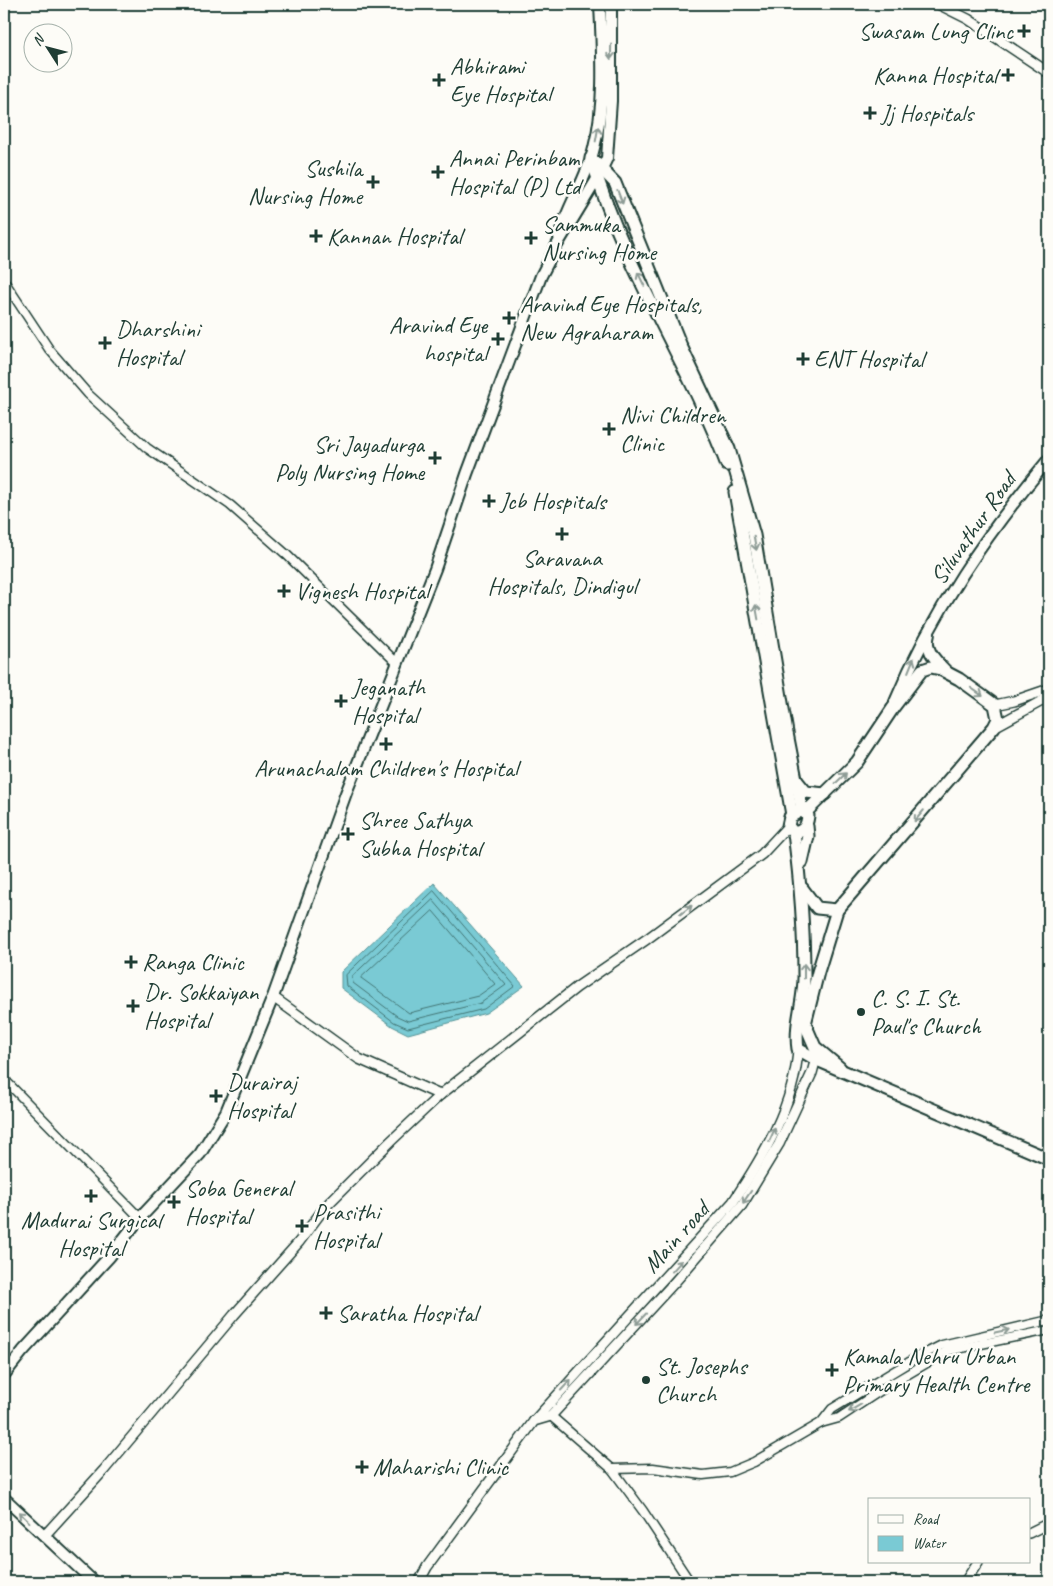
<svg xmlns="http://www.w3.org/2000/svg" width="1053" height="1586" font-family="Caveat,sans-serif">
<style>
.water{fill:#7acad4;stroke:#569294}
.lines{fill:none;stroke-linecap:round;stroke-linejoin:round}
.shore{stroke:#437574;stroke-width:1}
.tertiary-casing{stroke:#1f3d34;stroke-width:11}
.secondary-casing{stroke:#1f3d34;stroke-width:12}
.primary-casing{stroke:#1f3d34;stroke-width:14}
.trunk-casing{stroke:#1f3d34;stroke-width:15}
.tertiary{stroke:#fdfcf7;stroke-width:8}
.secondary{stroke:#fdfcf7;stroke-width:9}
.primary{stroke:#fdfcf7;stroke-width:10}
.trunk{stroke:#fdfcf7;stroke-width:11}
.oneway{stroke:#8e9c96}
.poi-dot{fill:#1f3d34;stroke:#fdfcf7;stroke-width:2}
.labels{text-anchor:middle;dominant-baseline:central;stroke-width:5;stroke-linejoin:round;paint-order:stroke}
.poi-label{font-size:24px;fill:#1f3d34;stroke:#fdfcf7;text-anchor:start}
.street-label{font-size:24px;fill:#1f3d34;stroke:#fdfcf7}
</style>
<rect width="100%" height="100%" fill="#fdfcf7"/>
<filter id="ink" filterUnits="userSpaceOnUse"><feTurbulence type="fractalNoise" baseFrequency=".02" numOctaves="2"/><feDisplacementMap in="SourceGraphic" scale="10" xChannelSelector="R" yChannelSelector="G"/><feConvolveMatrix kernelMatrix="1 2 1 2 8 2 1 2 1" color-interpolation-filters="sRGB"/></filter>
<g filter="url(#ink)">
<!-- water -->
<polygon class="water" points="434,883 524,986 486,1013 408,1034 392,1026 341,988 341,972"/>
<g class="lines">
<!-- shore -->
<g class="shore">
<polygon points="434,891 515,986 484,1009 408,1028 394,1022 347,986 346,975"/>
<polygon points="433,900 506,985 481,1003 408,1021 397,1016 353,983 352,977"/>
<polygon points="433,911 495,984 478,996 409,1013 361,978"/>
</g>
<!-- tertiary casing -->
<g class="tertiary-casing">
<g id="tertiary">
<polyline points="4,281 49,349 88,394 147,448 230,505 287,555 397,663"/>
<polyline points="4,1079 140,1218"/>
<polyline points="551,1416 612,1469 643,1511 690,1582"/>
<polyline points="821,1423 832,1409 916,1358 942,1345 1049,1320"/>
<polyline points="612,1469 653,1468 703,1475 730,1472 754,1462 821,1423 839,1418 886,1387 947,1351 1049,1330"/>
</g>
</g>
<!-- secondary casing -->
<g class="secondary-casing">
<g id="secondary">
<polyline points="938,4 968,19 1049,73"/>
<polyline points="995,705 1014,701 1049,689"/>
<polyline points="994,727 1049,697"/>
<polyline points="273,997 359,1059 440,1095"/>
<path d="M534 1421 733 1202C763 1157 795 1104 798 1049"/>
<polyline points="1029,1533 1049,1523"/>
<polyline points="45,1535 104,1470 234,1315 299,1242 325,1207 391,1141 440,1095 577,987 647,939 762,854 788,826"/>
<polyline points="419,1582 427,1567 534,1421 551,1416 673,1284 742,1205 779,1144 812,1073 817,1054"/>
<polyline points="965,1582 978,1562"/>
</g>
</g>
<!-- primary casing -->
<g class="primary-casing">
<g id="primary">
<path d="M559 237C567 206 587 179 594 148 606 102 602 51 600 4"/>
<path d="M929 634C924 651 936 660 947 672"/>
<path d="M895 702C932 612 987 533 1049 459"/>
<polyline points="4,1375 23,1351 110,1256 140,1218 200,1154 226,1112 273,997 346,793 435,569 467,474 541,276 557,245 597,179 607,158 611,101 611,4"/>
<polyline points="4,1498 94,1582"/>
</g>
</g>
<!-- trunk casing -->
<g class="trunk-casing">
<g id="trunk">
<polyline points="591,158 615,183 681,346 729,449 754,535 787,733 802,810"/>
<path d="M592 160C623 267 688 361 727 465"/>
<polyline points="735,492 792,815"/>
<polyline points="797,781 806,792 825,794"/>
<path d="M802 810 808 816C807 825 804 832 794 833L788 826 790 817Z"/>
<polyline points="806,812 857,762 893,708 922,670 931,667 940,669 959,679 995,705 998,719 994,727 837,910 818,972 805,1024 815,1047 840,1068"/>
<path d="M794 833C800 880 804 926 804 974 805 1000 794 1023 798 1049L817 1060 1049 1159"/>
<polyline points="802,862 808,836 807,826"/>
<polyline points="802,888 817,908 837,910"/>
</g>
</g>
<!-- tertiary -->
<use href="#tertiary" class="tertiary"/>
<!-- secondary -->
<use href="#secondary" class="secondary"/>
<!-- primary -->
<use href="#primary" class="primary"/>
<!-- trunk -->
<use href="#trunk" class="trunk"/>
</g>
<!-- one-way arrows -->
<defs><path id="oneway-shaft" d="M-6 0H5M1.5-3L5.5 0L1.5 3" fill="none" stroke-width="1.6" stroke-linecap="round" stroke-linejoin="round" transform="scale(1.25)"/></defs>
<g class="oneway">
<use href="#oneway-shaft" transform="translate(611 52) rotate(91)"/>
<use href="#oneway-shaft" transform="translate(597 134) rotate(-80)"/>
<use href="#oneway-shaft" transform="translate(620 197) rotate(69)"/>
<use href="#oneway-shaft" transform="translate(641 279) rotate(-116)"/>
<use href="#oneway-shaft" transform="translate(755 543) rotate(79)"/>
<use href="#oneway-shaft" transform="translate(757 612) rotate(-100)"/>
<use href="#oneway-shaft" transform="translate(911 665) rotate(-68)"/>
<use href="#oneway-shaft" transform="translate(977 692) rotate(35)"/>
<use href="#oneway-shaft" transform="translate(841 778) rotate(-44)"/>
<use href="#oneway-shaft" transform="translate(919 816) rotate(130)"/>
<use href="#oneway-shaft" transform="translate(686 910) rotate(-37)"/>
<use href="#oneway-shaft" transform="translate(804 971) rotate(-90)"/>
<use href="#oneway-shaft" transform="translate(772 1135) rotate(-66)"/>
<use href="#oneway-shaft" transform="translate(747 1197) rotate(124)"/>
<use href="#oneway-shaft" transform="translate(677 1266) rotate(-48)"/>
<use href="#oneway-shaft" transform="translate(641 1319) rotate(133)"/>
<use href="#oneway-shaft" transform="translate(1002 1331) rotate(-12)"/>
<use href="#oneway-shaft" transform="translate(566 1385) rotate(-47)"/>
<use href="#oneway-shaft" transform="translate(855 1408) rotate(149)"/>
<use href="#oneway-shaft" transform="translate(24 1517) rotate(-137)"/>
</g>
</g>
<!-- markers -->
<g class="poi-dot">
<path d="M1021.5 23.5h5v5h5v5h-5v5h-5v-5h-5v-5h5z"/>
<path d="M1005.5 67.5h5v5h5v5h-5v5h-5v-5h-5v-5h5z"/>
<path d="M436.5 72.5h5v5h5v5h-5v5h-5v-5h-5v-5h5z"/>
<path d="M867.5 105.5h5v5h5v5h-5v5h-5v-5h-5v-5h5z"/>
<path d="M435.5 164.5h5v5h5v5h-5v5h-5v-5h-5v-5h5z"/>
<path d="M370.5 174.5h5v5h5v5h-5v5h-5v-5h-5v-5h5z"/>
<path d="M313.5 228.5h5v5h5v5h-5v5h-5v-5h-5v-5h5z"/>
<path d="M528.5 230.5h5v5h5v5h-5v5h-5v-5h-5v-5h5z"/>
<path d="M506.5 310.5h5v5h5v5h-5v5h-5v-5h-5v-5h5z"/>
<path d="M495.5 331.5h5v5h5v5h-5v5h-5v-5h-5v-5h5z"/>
<path d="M102.5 335.5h5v5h5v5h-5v5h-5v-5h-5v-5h5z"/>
<path d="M800.5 351.5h5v5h5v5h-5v5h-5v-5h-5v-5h5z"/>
<path d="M606.5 421.5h5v5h5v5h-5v5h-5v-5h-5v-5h5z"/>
<path d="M432.5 450.5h5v5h5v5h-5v5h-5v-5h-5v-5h5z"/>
<path d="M486.5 493.5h5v5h5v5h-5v5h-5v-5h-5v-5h5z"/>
<path d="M559.5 526.5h5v5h5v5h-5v5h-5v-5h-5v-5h5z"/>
<path d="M281.5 583.5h5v5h5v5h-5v5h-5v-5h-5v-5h5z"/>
<path d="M338.5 693.5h5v5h5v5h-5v5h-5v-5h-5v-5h5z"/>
<path d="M383.5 736.5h5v5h5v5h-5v5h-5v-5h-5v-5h5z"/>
<path d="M345.5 826.5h5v5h5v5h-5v5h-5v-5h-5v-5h5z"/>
<path d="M128.5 954.5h5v5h5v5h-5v5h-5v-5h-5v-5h5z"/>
<path d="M130.5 998.5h5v5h5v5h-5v5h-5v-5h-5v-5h5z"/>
<circle cx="861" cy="1012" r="5"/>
<path d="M213.5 1088.5h5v5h5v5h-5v5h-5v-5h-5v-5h5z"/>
<path d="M88.5 1188.5h5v5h5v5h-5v5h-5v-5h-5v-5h5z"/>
<path d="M171.5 1194.5h5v5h5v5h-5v5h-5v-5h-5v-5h5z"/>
<path d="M299.5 1218.5h5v5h5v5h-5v5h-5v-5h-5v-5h5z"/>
<path d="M323.5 1305.5h5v5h5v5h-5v5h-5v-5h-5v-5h5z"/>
<path d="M829.5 1362.5h5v5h5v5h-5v5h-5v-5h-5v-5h5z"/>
<circle cx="646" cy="1380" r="5"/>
<path d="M359.5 1459.5h5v5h5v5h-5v5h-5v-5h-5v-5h5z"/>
</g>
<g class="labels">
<!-- poi labels -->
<g class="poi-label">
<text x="1013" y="31" text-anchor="end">Swasam Lung Clinc</text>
<text x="450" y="66">Abhirami<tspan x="450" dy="28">Eye Hospital</tspan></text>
<text x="997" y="75" text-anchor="end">Kanna Hospital</text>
<text x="881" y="113">Jj Hospitals</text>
<text x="449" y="158">Annai Perinbam<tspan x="449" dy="28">Hospital (P) Ltd</tspan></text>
<text x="362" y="168" text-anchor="end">Sushila<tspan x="362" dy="28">Nursing Home</tspan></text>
<text x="542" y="224">Sammuka<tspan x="542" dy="28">Nursing Home</tspan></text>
<text x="327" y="236">Kannan Hospital</text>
<text x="520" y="304">Aravind Eye Hospitals,<tspan x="520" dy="28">New Agraharam</tspan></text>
<text x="487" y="325" text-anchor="end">Aravind Eye<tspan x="487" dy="28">hospital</tspan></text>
<text x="116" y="329">Dharshini<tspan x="116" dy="28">Hospital</tspan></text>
<text x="814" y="359">ENT Hospital</text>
<text x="620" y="415">Nivi Children<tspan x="620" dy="28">Clinic</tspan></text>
<text x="424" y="444" text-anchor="end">Sri Jayadurga<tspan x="424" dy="28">Poly Nursing Home</tspan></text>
<text x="500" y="501">Jcb Hospitals</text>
<text x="562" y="558" text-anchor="middle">Saravana<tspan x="562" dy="28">Hospitals, Dindigul</tspan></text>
<text x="295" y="591">Vignesh Hospital</text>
<text x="352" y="687">Jeganath<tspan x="352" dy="28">Hospital</tspan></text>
<text x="386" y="768" text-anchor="middle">Arunachalam Children's Hospital</text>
<text x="359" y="820">Shree Sathya<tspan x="359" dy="28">Subha Hospital</tspan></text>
<text x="142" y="962">Ranga Clinic</text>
<text x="144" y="992">Dr. Sokkaiyan<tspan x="144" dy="28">Hospital</tspan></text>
<text x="871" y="998">C. S. I. St.<tspan x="871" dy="28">Paul's Church</tspan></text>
<text x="227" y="1082">Durairaj<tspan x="227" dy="28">Hospital</tspan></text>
<text x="185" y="1188">Soba General<tspan x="185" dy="28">Hospital</tspan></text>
<text x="313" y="1212">Prasithi<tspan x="313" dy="28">Hospital</tspan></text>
<text x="91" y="1220" text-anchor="middle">Madurai Surgical<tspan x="91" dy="28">Hospital</tspan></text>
<text x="337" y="1313">Saratha Hospital</text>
<text x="843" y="1356">Kamala Nehru Urban<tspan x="843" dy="28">Primary Health Centre</tspan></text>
<text x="656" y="1366">St. Josephs<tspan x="656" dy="28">Church</tspan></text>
<text x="373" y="1467">Maharishi Clinic</text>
</g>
<!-- street labels -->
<g class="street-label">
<text transform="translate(973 528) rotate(-55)">Siluvathur Road</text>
<text transform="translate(676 1237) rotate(-48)">Main road</text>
</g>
</g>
<!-- margin -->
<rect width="1053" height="1586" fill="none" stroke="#fdfcf7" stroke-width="20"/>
<rect x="10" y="10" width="1033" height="1566" fill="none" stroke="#1f3d34" stroke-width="2" filter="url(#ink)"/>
<!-- legend -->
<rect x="868" y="1498" width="162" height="65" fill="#fdfcf7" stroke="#a4b0a9"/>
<rect x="878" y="1515" width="25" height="8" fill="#fdfcf7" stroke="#a4b0a9"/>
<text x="913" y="1524" font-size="15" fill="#1f3d34">Road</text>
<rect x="878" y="1536" width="25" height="15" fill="#7acad4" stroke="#a4b0a9"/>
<text x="913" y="1548" font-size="15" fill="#1f3d34">Water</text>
<!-- north arrow -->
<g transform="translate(48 48) rotate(306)"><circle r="24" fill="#fdfcf7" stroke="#a4b0a9"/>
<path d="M0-4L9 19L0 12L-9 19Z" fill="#1f3d34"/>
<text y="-8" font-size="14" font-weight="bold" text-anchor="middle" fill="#1f3d34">N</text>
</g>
</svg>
